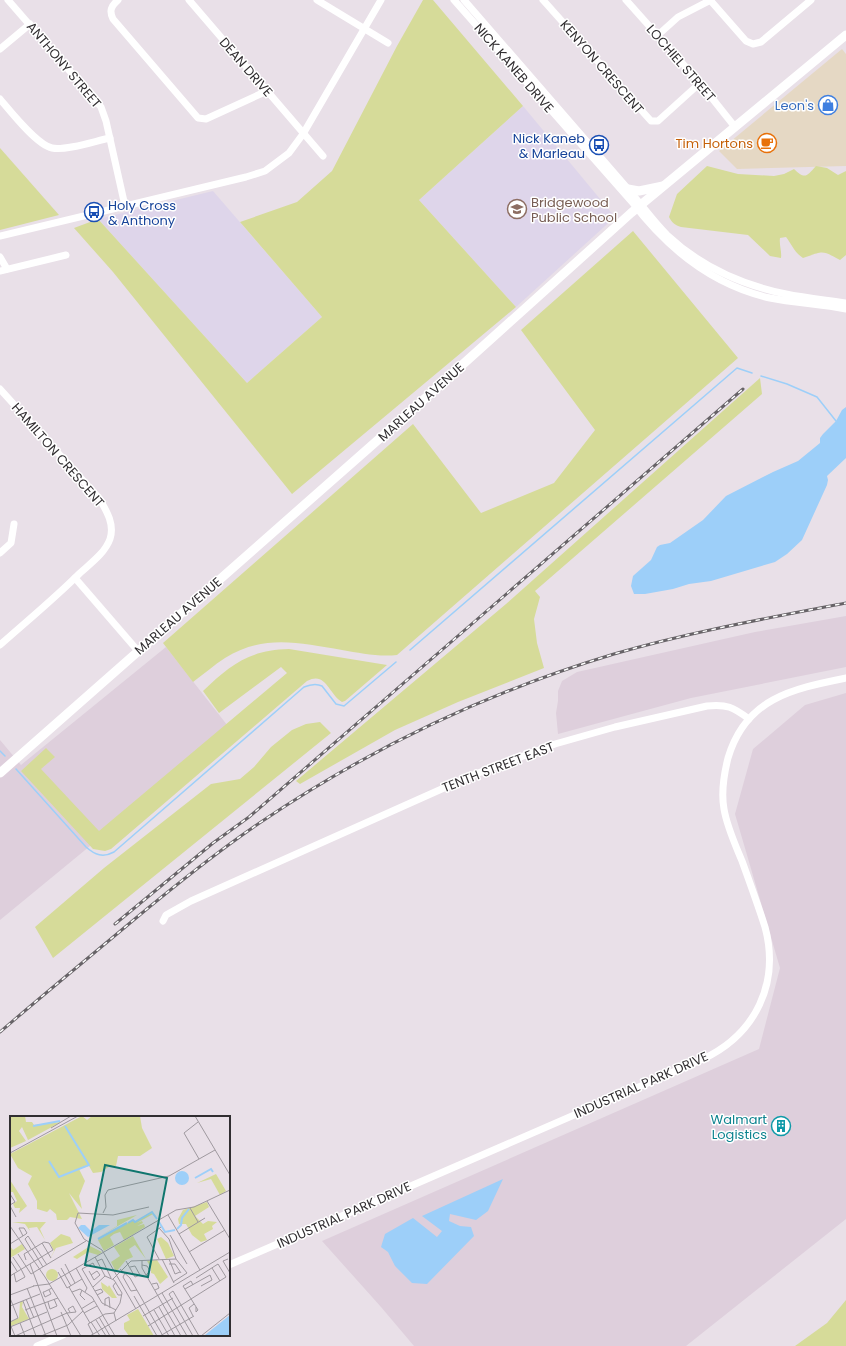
<svg xmlns="http://www.w3.org/2000/svg" width="846" height="1346" font-family="Poppins,sans-serif">
<style>
.commercial{fill:#e5d8c4}
.built{fill:#decfdc}
.education{fill:#ded5ea}
.green{fill:#d6db99}
.water{fill:#9dcff9}
.lines{fill:none;stroke-linecap:round;stroke-linejoin:round}
.stream{stroke:#9dcff9;stroke-width:1.5}
.minor{stroke:#fff;stroke-width:7}
.major{stroke:#fff;stroke-width:9}
.rail-casing{stroke:#676367;stroke-width:3}
.rail{stroke:#fff;stroke-width:1.5;stroke-dasharray:4.5;stroke-linecap:butt}
.labels{text-anchor:middle;dominant-baseline:central;stroke-width:3;stroke-linejoin:round;paint-order:stroke}
.street-label{font-size:13px;fill:#312e31;stroke:#fff}
.shop-label{font-size:13px;fill:#366cbe;stroke:#fff;text-anchor:end}
.transit-label{font-size:13px;fill:#164399;stroke:#fff;text-anchor:end}
.food-label{font-size:13px;fill:#c56008;stroke:#fff;text-anchor:end}
.education-label{font-size:13px;fill:#785e54;stroke:#fff;text-anchor:start}
.culture-label{font-size:13px;fill:#0d838f;stroke:#fff;text-anchor:end}
.inset-river{fill:none;stroke:#9dcff9;stroke-width:2}
.inset-road{fill:none;stroke:#9f999f;stroke-width:1}
.view{fill:#0f766e;fill-opacity:0.15;stroke:#0f766e;stroke-width:2}
.inset-edge{fill:none;stroke:#312e31;stroke-width:2}
</style>
<rect width="100%" height="100%" fill="#e9e0e8"/>
<!-- commercial -->
<polygon class="commercial" points="842,49 846,54 846,166 737,169 719,151"/>
<!-- built -->
<g class="built">
<polygon points="846,616 846,667 691,698 558,734 556,713 558,701 558,691 562,681 577,672 755,632"/>
<polygon points="166,647 231,730 0,920 0,740 21,765"/>
<polygon points="846,693 846,1219 686,1346 414,1346 381,1307 322,1241 759,1049 780,968 735,814 753,749 805,705"/>
</g>
<!-- education -->
<g class="education">
<polygon points="523,106 615,217 516,307 419,200"/>
<polygon points="213,191 322,317 247,383 98,219"/>
</g>
<!-- green -->
<g class="green">
<polygon points="423,0 433,0 523,106 419,200 516,307 292,494 113,272 74,228 98,219 247,383 322,317 240,222 297,202 332,171 397,46"/>
<polygon points="0,148 59,215 0,230"/>
<path d="M707 166 738 174 774 176 784 174 794 169C805 180 807 176 816 166L827 168 838 175 846 171V255L840 260C821 250 824 251 803 258 795 253 792 245 786 237L780 238C779 245 782 252 781 258L770 256 748 235 681 227C675 225 672 223 669 217L677 194Z"/>
<path d="M633 231 738 358 397 655C378 657 360 653 342 650 299 643 264 634 225 658 214 665 204 674 193 682L163 643 413 424 481 513 554 483 595 430 521 330Z"/>
<polygon points="760,378 762,394 535,591 540,597 534,619 537,643 544,668 458,702 395,730 300,784 296,781 506,604"/>
<path d="M289 649 387 665 345 701 342 702C328 693 326 671 307 681L111 849 105 851 93 849 21 771 46 748 55 757 41 769 99 831 287 673 281 667 219 713 203 691C230 665 249 650 289 649Z"/>
<polygon points="320,722 331,733 53,958 35,927 104,868 211,784 240,779 254,767 271,747 292,730 306,724"/>
<polygon points="846,1300 846,1346 795,1346 827,1323"/>
</g>
<!-- water -->
<g class="water">
<polygon points="846,407 846,458 827,476 828,480 827,485 802,540 787,554 775,562 711,581 689,584 673,589 645,594 634,594 631,586 633,576 651,560 657,547 660,545 670,543 703,520 726,496 773,472 798,461 820,443 820,438 823,434 836,421 842,410"/>
<polygon points="503,1179 488,1211 476,1220 450,1214 449,1221 460,1226 471,1227 474,1236 427,1284 412,1283 395,1266 388,1252 381,1247 385,1234 413,1218 437,1237 442,1231 422,1216"/>
</g>
<g class="lines">
<!-- stream -->
<g class="stream">
<polyline points="761,376 787,384 817,397 836,421"/>
<polyline points="410,650 737,368 752,373"/>
<polyline points="0,751 5,756"/>
<path d="M16 769 86 847C95 855 103 858 114 852L304 687C311 684 316 683 322 686L336 704 344 706 396 662"/>
</g>
<!-- minor -->
<g class="minor">
<polyline points="8,0 101,107 106,121 125,206"/>
<path d="M118 0C111 6 109 11 113 19L198 118 206 119 267 91"/>
<polyline points="189,0 323,156"/>
<polyline points="317,0 388,43"/>
<path d="M454 0 632 202C667 248 712 285 770 298 795 303 821 304 846 309"/>
<path d="M464 0 628 189C641 204 653 221 667 235 700 266 742 285 786 294 805 298 826 300 846 303"/>
<polyline points="543,0 651,121 658,121 700,83"/>
<polyline points="626,0 700,83 735,127"/>
<polyline points="710,0 746,41 753,44 761,42 811,0"/>
<polyline points="658,35 678,17 711,0"/>
<polyline points="0,49 30,24"/>
<path d="M0 99C11 112 37 145 52 148 66 151 95 141 110 138"/>
<polyline points="0,236 246,177 265,171 289,153 303,134 381,0"/>
<polyline points="0,257 7,269"/>
<polyline points="0,271 66,255"/>
<path d="M0 389 99 498C106 510 115 524 110 539 105 553 91 563 80 573 55 598 27 621 0 645"/>
<polyline points="0,553 11,543 14,524"/>
<polyline points="75,578 138,651"/>
<path d="M163 921 166 915 191 901 473 775 555 744 615 727 707 706C727 704 733 707 749 719"/>
<path d="M229 1265 703 1059C756 1034 780 983 765 927 758 905 750 883 742 861 735 844 727 827 724 809 721 793 724 774 728 758 746 698 792 689 846 678"/>
<polyline points="37,1346 63,1335"/>
</g>
<!-- major -->
<g class="major">
<polyline points="628,189 639,191 663,186"/>
<polyline points="0,773 421,402 631,213 846,35"/>
</g>
<!-- rail casing -->
<g class="rail-casing">
<g id="rail">
<polyline points="115,924 213,843 249,817 743,389"/>
<path d="M0 1032C43 995 87 959 130 923 172 888 215 853 261 822 369 749 488 692 614 654 690 632 768 618 846 603"/>
</g>
</g>
<!-- rail -->
<use href="#rail" class="rail"/>
</g>
<!-- icons -->
<defs>
<g id="shop-ring" transform="scale(1)"><circle r="9.5" fill="#fff" stroke="#3f7fe0" stroke-width="1.5"/><path d="M-5-2.5h2.3a2.7 3.5 0 0 1 5.4 0H5L5.5 6h-11ZM-1.5-2.5h3a1.5 2.3 0 0 0-3 0Z" fill="#3f7fe0"/></g>
<g id="cafe-ring" transform="scale(1)"><circle r="9.5" fill="#fff" stroke="#e8710a" stroke-width="1.5"/><path d="M-5.5-4.5H6V0H3Q3 3.5 0 3.5H-2.5Q-5.5 3.5-5.5 0ZM3-3.2v2h1.7v-2ZM-6 4.5H4V6H-6Z" fill="#e8710a"/></g>
<g id="bus-ring" transform="scale(1)"><circle r="9.5" fill="#fff" stroke="#1a4fb4" stroke-width="1.5"/><path d="M-5-6H5V4H4V6H2V4H-2V6H-4V4H-5ZM-3.5-4V0h7V-4ZM-3.5 1.2v1.5H-2V1.2ZM2 1.2v1.5H3.5V1.2Z" fill="#1a4fb4"/></g>
<g id="school-ring" transform="scale(1)"><circle r="9.5" fill="#fff" stroke="#8d6e63" stroke-width="1.5"/><path d="M0-5L7-2L0 1L-7-2ZM-4 1L0 2.5L4 1V4Q0 6-4 4Z" fill="#8d6e63"/></g>
<g id="building-ring" transform="scale(1)"><circle r="9.5" fill="#fff" stroke="#0f9aa8" stroke-width="1.5"/><path d="M-4-6H4V6H1V3H-1V6H-4ZM-2.5-4.3h1.7v1.8h-1.7ZM.8-4.3h1.7v1.8H.8ZM-2.5-1h1.7V.8h-1.7ZM.8-1h1.7V.8H.8Z" fill="#0f9aa8"/></g>
</defs>
<g fill-rule="evenodd">
<use href="#shop-ring" x="828" y="105"/>
<use href="#cafe-ring" x="767" y="143"/>
<use href="#bus-ring" x="599" y="145"/>
<use href="#school-ring" x="517" y="209"/>
<use href="#bus-ring" x="94" y="212"/>
<use href="#building-ring" x="781" y="1126"/>
</g>
<g class="labels">
<!-- street labels -->
<g class="street-label">
<text transform="translate(681 63) rotate(49)">LOCHIEL STREET</text>
<text transform="translate(64 65) rotate(50)">ANTHONY STREET</text>
<text transform="translate(246 67) rotate(49)">DEAN DRIVE</text>
<text transform="translate(602 67) rotate(49)">KENYON CRESCENT</text>
<text transform="translate(514 68) rotate(49)">NICK KANEB DRIVE</text>
<text transform="translate(421 402) rotate(-42)">MARLEAU AVENUE</text>
<text transform="translate(58 455) rotate(49)">HAMILTON CRESCENT</text>
<text transform="translate(178 616) rotate(-41)">MARLEAU AVENUE</text>
<text transform="translate(498 767) rotate(-21)">TENTH STREET EAST</text>
<text transform="translate(641 1085) rotate(-24)">INDUSTRIAL PARK DRIVE</text>
<text transform="translate(344 1215) rotate(-24)">INDUSTRIAL PARK DRIVE</text>
</g>
<!-- shop labels -->
<g class="shop-label">
<text x="814" y="105">Leon's</text>
</g>
<!-- transit labels -->
<g class="transit-label">
<text x="585" y="138">Nick Kaneb<tspan x="585" dy="15">&amp; Marleau</tspan></text>
<text x="108" y="205" text-anchor="start">Holy Cross<tspan x="108" dy="15">&amp; Anthony</tspan></text>
</g>
<!-- food labels -->
<g class="food-label">
<text x="753" y="143">Tim Hortons</text>
</g>
<!-- education labels -->
<g class="education-label">
<text x="531" y="202">Bridgewood<tspan x="531" dy="15">Public School</tspan></text>
</g>
<!-- culture labels -->
<g class="culture-label">
<text x="767" y="1119">Walmart<tspan x="767" dy="15">Logistics</tspan></text>
</g>
</g>
<!-- overview -->
<g transform="translate(10 1116)">
<rect width="220" height="220" fill="#e9e0e8"/>
<path d="M0 0H15L16 6H22L24 9 51 6 18 24 12 11 9 15 16 25 0 32ZM72 0 77 4 82 0H130L132 12 142 32 130 40H108L106 50H100L91 56 83 57 79 50 69 53 75 65 69 80 72 93 59 77 72 103 60 101 57 104H47L46 98 40 93 37 96 27 93V85L18 68 22 60 8 52 0 38ZM206 58 216 75 210 79 201 63 187 67ZM0 64 17 90 9 97 10 92H5L3 88 7 85 3 76H0ZM197 86 199 91 185 100 193 108 198 105 207 106 202 110 203 113 194 118 197 124 191 126 182 119 176 108H169L168 103 173 94ZM142 97 148 104 143 98 127 107 132 105 133 107 127 110 134 108 135 111 114 124 110 116 104 118 100 121 104 129 94 135 88 124 123 104 125 106ZM127 99 87 122 107 110V104ZM2 106H36L30 113 35 124 27 111 19 112 20 115 15 108ZM51 118 60 121 63 127 46 132 38 147 44 135 40 127ZM123 120 136 143 125 129 119 133 123 141 116 144 106 156 101 146 110 140 104 131ZM151 121 158 127 164 140 156 143 147 123ZM12 128 15 133 0 142V130L3 134ZM80 130 92 136 88 139 78 136 67 143 63 141ZM147 144 158 161 150 168 144 158 141 157V152L137 145ZM36 159a6 6 0 1 1 12 0a6 6 0 1 1-12 0ZM101 165 99 169 107 182H102L92 173 91 166 98 171ZM13 185 12 191 19 203 1 210 0 206 9 202 10 186ZM128 193 144 220H119L114 213V207L120 204 117 199Z" fill="#d6db99"/>
<path d="M165 62a7 7 0 1 1 14 0a7 7 0 1 1-14 0ZM71 109H75L81 115 89 109H100L78 121 68 112ZM220 199V220H195V219Z" fill="#9dcff9"/>
<path class="inset-river" d="M23 10 50 5M39 45 49 61 79 49 55 10M185 62 201 53 203 56M149 106 155 116 165 114M118 107 123 104 125 106 142 96 147 103M167 113 171 109 172 102 179 93M88 123 117 107"/>
<path class="inset-road" d="M185 0 220 59M188 6 174 17 189 43M41 12 61 0M0 37 68 0M0 78 5 86 0 89M197 85 220 123M0 90 6 101M180 92 188 106M93 97 96 91 95 79 98 74 159 60 205 34M158 99 190 154M0 110 35 161 71 220M149 112 159 123M169 118 195 102M160 119 177 148M159 123 166 143M32 127 41 142M0 128 16 118 17 117 14 112H9L13 120M21 133 15 123 18 120 37 149M22 133 33 151M179 136 215 114M8 138 21 158M3 141 11 153M85 141 95 160M149 143 137 121 151 111M152 143 164 167M159 143 165 158 170 156M218 143 213 145 220 157M0 144 7 155M132 144V152L171 220M87 145 92 143 101 162M116 145 125 161 130 159 125 150 120 151M20 148 47 220M55 148 65 167M159 148H165L171 157M132 149 137 150 140 155 136 159M85 151 83 147 72 153 92 187 106 194M51 152 61 170M66 152 77 172 75 176M202 152 210 165M110 153 120 162 153 220M79 155 84 164 90 159 87 155 81 159M48 156 57 172 72 163M4 157 6 166 15 161 11 153M115 157 113 161 121 175 127 174M21 158 76 125M0 160 43 134 39 127 34 126 14 138 16 144M95 160 104 164 112 177 110 187 104 197 106 205M103 163 121 145 166 143 177 157 163 166M106 166 103 170 108 179H112M142 168 147 167 149 172 145 174M183 169 181 165 173 170 188 194 186 196V191M23 170 39 168 166 94 184 91 220 74M59 171 80 207M83 171 95 160M17 172 36 220M175 173 200 159 202 164 191 170M39 174 41 178 35 181 33 176H34L42 172M72 174 70 179 75 184M85 175 91 173 93 176 87 179M62 176 70 173 82 181 105 220M152 177 177 220M0 179 24 170M124 180 147 220M0 182 8 202 0 206M16 183 24 202M13 185 26 220M38 186 40 193 47 190 44 183M0 190 30 178M95 190V183L99 181 100 192M149 191 165 220M71 193 84 185M126 193 92 134 74 123 65 107 68 97 103 99 139 91M15 194 48 182M144 194 159 220M51 196 61 220M74 197 87 190M133 200 163 182M183 200 179 192 184 188M89 201 100 220M86 204 96 220M81 206 90 220M10 207 15 220M0 208 5 220M138 210 216 161 208 148 186 162M0 211 37 196M83 218 78 208 95 198 104 197M5 220 57 197 66 196 63 190 58 193 60 196M31 220 58 209 73 195M80 220 220 136M150 220 184 200M183 220 159 178 163 175 189 220M191 220 220 197"/>
<path class="view" d="M95 49 157 62 138 161 75 149Z"/>
<rect width="220" height="220" class="inset-edge"/>
</g>
</svg>
